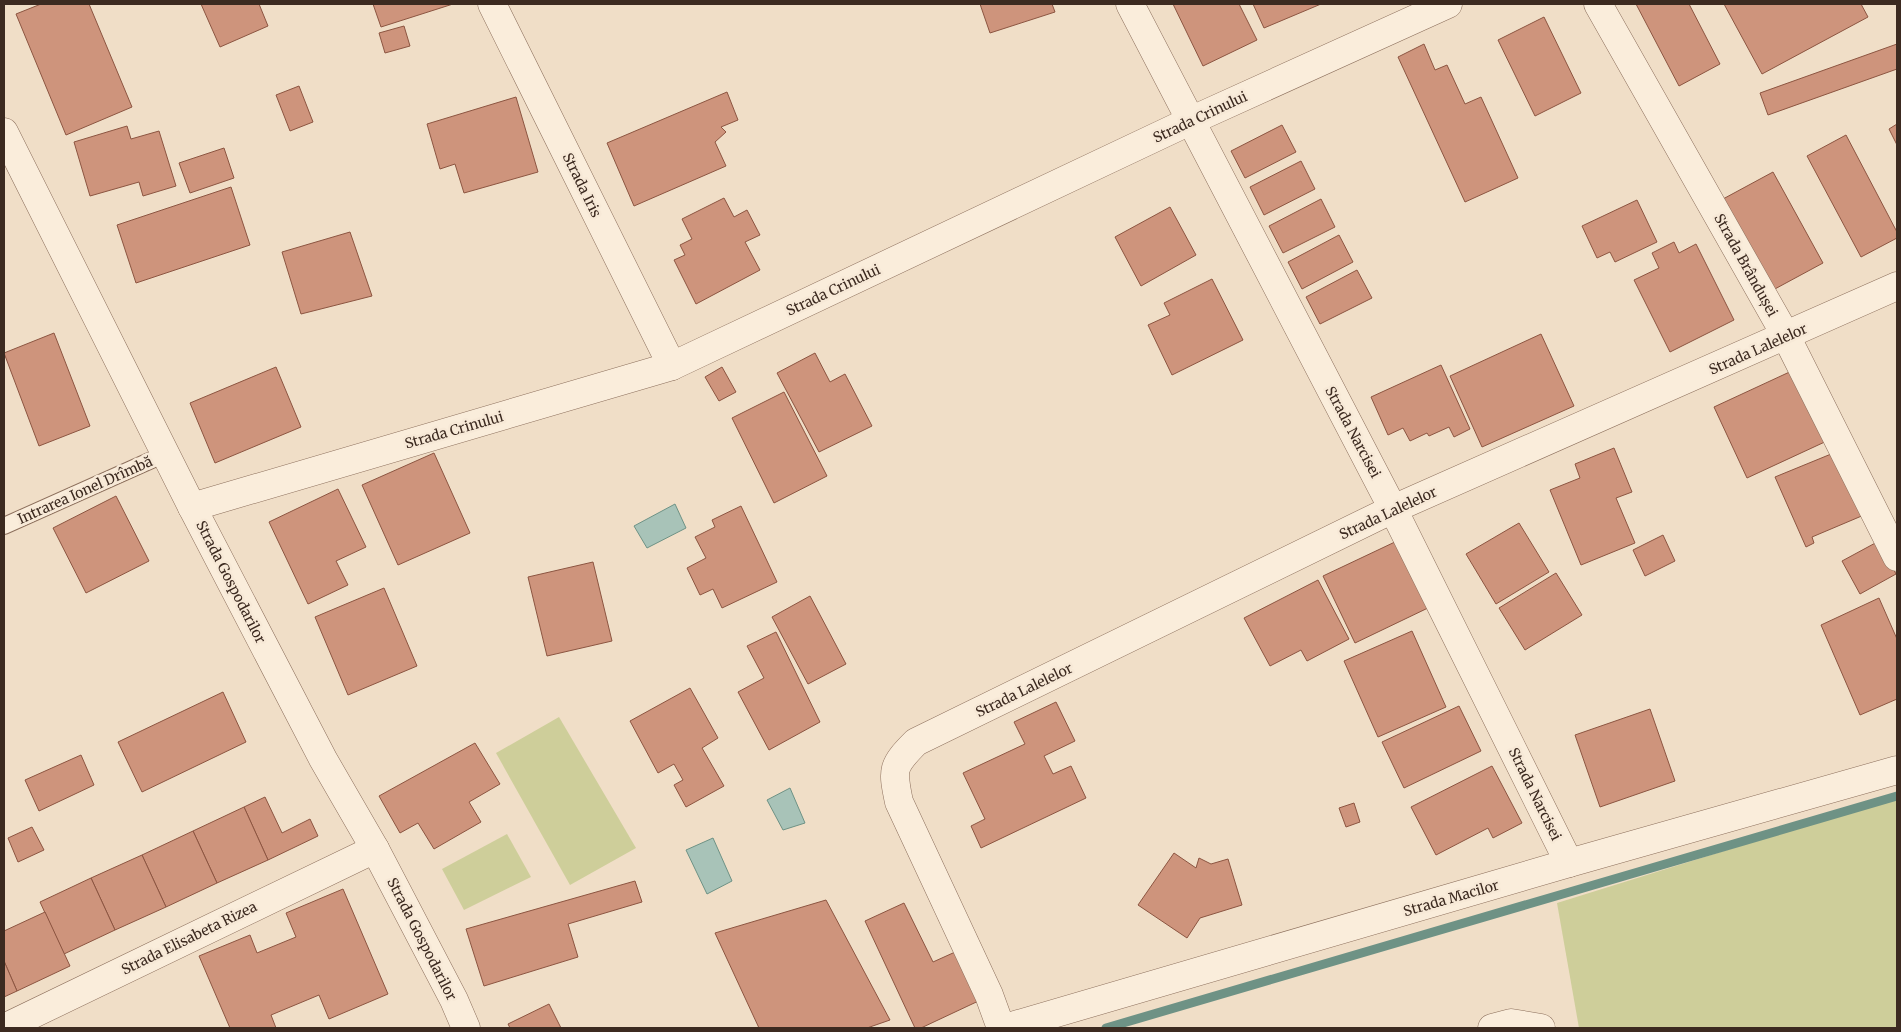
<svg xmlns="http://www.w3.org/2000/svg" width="1901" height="1032" font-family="Merriweather,serif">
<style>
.green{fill:#cece9a}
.water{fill:#a8c3b8;stroke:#6e9285}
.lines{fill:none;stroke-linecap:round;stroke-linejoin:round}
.stream{stroke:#6e9285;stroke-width:9}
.building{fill:#ce947c;stroke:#8c5541}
.lane-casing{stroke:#8c6f5c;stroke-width:18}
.street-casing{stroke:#8c6f5c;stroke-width:29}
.lane{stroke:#faeddb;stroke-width:16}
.street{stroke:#faeddb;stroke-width:28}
.labels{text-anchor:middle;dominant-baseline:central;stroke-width:5;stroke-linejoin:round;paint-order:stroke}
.street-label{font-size:14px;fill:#3c2a20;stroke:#f7e9d7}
</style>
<rect width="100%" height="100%" fill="#f0dec7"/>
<!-- green -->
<g class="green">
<polygon points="559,717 636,848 570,885 496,753"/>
<polygon points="1897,797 1897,1028 1579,1028 1557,903"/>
<polygon points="507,834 531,877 464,910 442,869"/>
</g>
<!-- water -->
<g class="water">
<polygon points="675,504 686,528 647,548 634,526"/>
<polygon points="790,788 805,823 783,830 767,800"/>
<polygon points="713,838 732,881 707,894 686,850"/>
</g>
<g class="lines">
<!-- stream -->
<polyline class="stream" points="1106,1028 1897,796"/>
</g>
<!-- building -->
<g class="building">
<polygon points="41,4 89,4 132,107 66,135 16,14"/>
<polygon points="201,4 259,4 268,26 220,47"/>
<polygon points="373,4 453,4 381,27"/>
<polygon points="980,4 1052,4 1055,12 990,33"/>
<polygon points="1173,4 1239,4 1257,40 1203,66"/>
<polygon points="1253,4 1321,4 1264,28"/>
<polygon points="1636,4 1689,4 1720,64 1679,86"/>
<polygon points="1724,4 1861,4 1868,17 1762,74"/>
<polygon points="1544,17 1581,93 1535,116 1498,40"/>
<polygon points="404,26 410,46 385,53 379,33"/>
<polygon points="1424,44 1435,70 1447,65 1465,104 1481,97 1518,178 1465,202 1398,57"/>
<polygon points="1897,44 1897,69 1768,115 1760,93"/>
<polygon points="299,86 313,122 290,131 276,95"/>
<polygon points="727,92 738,120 721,127 726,132 715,142 726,166 634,206 607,143"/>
<polygon points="516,97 538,172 464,193 455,164 440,169 427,124"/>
<polygon points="1897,124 1897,145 1889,129"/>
<polygon points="1282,125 1296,152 1245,178 1231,151"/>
<polygon points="127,126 131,139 159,131 176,186 143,196 139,182 90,196 74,142"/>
<polygon points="1846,135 1897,232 1897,238 1861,257 1807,156"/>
<polygon points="224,148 234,178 190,193 179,163"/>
<polygon points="1301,161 1315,189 1264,215 1250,187"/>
<polygon points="1773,172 1823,263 1773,290 1723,199"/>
<polygon points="231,187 250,245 136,283 117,225"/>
<polygon points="724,198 734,217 747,210 760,235 745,242 760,270 696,304 674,260 685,255 680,245 692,239 682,219"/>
<polygon points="1321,199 1335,227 1283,253 1269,226"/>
<polygon points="1637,200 1657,242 1615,262 1610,252 1597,258 1582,226"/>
<polygon points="1170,207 1196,255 1141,286 1115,237"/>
<polygon points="350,232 372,296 301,314 282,252"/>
<polygon points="1339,235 1353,262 1302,289 1288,262"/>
<polygon points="1674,242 1679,253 1696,244 1734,320 1670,352 1634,280 1659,268 1652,253"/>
<polygon points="1357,270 1372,298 1320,324 1306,297"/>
<polygon points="1212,279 1243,340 1172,375 1148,325 1170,315 1164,303"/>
<polygon points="54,333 90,426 39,446 4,353"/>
<polygon points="1541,334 1574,406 1482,447 1450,376"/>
<polygon points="815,353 830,382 845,374 872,426 819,452 777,373"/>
<polygon points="1441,365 1470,429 1454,437 1449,427 1429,436 1427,433 1410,441 1403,428 1388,435 1371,397"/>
<polygon points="276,367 301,427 215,463 190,403"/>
<polygon points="722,367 736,392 719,401 705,377"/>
<polygon points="1796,369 1829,440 1747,478 1714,407"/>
<polygon points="784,392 827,476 774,503 732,418"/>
<polygon points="1614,448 1632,492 1616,498 1635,543 1581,565 1550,490 1580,478 1575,464"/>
<polygon points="1836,452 1864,515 1812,537 1814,543 1806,547 1775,477"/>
<polygon points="434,453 470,533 398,565 362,485"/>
<polygon points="338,489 366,547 336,561 348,585 308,604 269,522"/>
<polygon points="116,496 149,561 86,593 53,528"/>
<polygon points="741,506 777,582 722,608 713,589 700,595 687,568 706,558 695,537 715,527 712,520"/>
<polygon points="1519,523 1549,572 1496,604 1466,554"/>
<polygon points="1663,535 1675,561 1645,576 1633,550"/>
<polygon points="1397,541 1430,607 1355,643 1323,576"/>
<polygon points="1879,541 1896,574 1860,594 1842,561"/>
<polygon points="593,562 612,641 547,656 528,577"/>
<polygon points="1556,573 1582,615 1525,650 1499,608"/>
<polygon points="1318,580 1349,639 1307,661 1301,650 1270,666 1244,618"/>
<polygon points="384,588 417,666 348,695 315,617"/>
<polygon points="810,596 846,664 808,684 772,617"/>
<polygon points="1879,598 1897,639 1897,699 1860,715 1821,625"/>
<polygon points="1412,631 1446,707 1378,737 1344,661"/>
<polygon points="776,632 820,722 769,750 738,692 764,678 747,646"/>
<polygon points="690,688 718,738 702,748 724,786 686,807 674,785 683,780 674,764 658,773 630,721"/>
<polygon points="223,692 246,742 142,792 118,742"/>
<polygon points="1056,702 1075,741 1044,756 1053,774 1071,766 1086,798 981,848 971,826 985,819 963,773 1025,744 1014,722"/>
<polygon points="1459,706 1481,751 1404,788 1382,742"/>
<polygon points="1650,709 1675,781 1600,807 1575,735"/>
<polygon points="475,743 500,784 469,802 481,822 434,849 418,823 400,833 379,796"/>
<polygon points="81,755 94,785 39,811 25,780"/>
<polygon points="1492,766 1522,823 1493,838 1488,828 1436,855 1411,807"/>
<polygon points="265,797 282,833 310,819 318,836 268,860 244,807"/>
<polygon points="1354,803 1360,822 1346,827 1339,808"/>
<polygon points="244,807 268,860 217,883 193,831"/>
<polygon points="32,827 44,850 18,862 8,838"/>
<polygon points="193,831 217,883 166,907 142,855"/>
<polygon points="1174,853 1196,868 1199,858 1211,864 1228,859 1242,905 1200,918 1187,938 1138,905"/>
<polygon points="142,855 166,907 115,930 91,878"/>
<polygon points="91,878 115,930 64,954 40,902"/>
<polygon points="635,881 642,902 568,924 578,957 484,986 466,929"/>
<polygon points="343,889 388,994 329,1019 319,995 271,1015 276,1028 230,1028 199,956 250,935 257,953 296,937 286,913"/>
<polygon points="826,900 890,1020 867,1028 759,1028 715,933"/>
<polygon points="904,903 933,962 964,948 987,997 921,1028 915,1028 865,921"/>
<polygon points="45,912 70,966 17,991 4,961 4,931"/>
<polygon points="4,961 17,991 4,997"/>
<polygon points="549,1004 561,1028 510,1028 508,1024"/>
</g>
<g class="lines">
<!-- lane casing -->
<g class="lane-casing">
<polyline id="lane" points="4,526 165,454"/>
</g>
<!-- street casing -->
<g class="street-casing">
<g id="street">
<polyline points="492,4 672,366"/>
<polyline points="1130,4 1393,509 1569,863"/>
<polyline points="1598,4 1786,336 1897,557"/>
<polyline points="4,132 192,507 323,759 375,849 454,1000 466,1028"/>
<polyline points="192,507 672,366 1190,121 1448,4"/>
<polyline points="4,1028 375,849"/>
<path d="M1001 1028 989 995 899 802C892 769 892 766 916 742L1393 509 1897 286"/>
<polyline points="1005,1028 1569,863 1897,770"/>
<polyline points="1492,1028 1511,1023 1541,1028"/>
</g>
</g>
<!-- lane -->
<use href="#lane" class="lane"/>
<!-- street -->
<use href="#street" class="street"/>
</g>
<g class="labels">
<!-- street labels -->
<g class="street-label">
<text transform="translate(1200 117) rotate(-25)">Strada Crinului</text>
<text transform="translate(582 185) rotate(64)">Strada Iris</text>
<text transform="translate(1746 265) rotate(61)">Strada Brândușei</text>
<text transform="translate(833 290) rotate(-25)">Strada Crinului</text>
<text transform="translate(1758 349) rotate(-24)">Strada Lalelelor</text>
<text transform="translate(454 430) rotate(-16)">Strada Crinului</text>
<text transform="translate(1353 432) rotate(62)">Strada Narcisei</text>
<text transform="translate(85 490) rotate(-24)">Intrarea Ionel Drîmbă</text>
<text transform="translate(1388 513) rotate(-25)">Strada Lalelelor</text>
<text transform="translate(231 582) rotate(63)">Strada Gospodarilor</text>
<text transform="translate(1024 690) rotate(-26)">Strada Lalelelor</text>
<text transform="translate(1535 794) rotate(64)">Strada Narcisei</text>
<text transform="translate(1451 898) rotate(-16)">Strada Macilor</text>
<text transform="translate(189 938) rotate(-26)">Strada Elisabeta Rizea</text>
<text transform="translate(422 939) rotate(63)">Strada Gospodarilor</text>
</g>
</g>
<!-- border -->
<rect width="1901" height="1032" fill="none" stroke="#3c2a20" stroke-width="10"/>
</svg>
